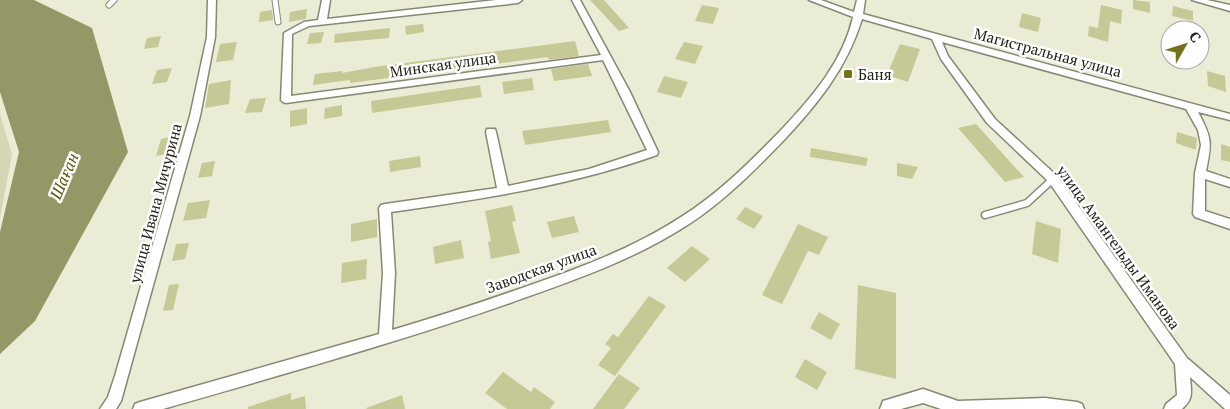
<svg xmlns="http://www.w3.org/2000/svg" width="1230" height="409" font-family="'PT Serif',serif">
<style>
.green{fill:#d5d7b4}
.water{fill:#959767}
.building{fill:#c6c896}
.lines{fill:none;stroke-linecap:round;stroke-linejoin:round}
.service-far1-casing{stroke:#878873;stroke-width:7}
.service-casing{stroke:#878873;stroke-width:9}
.minor-casing{stroke:#878873;stroke-width:3}
.service-far1{stroke:#fff;stroke-width:5}
.service{stroke:#fff;stroke-width:6}
.minor{fill:#fff;fill-rule:evenodd}
.poi-dot{fill:#737319;stroke:#fff;stroke-width:2}
.labels{text-anchor:middle;dominant-baseline:central;stroke-width:5;stroke-linejoin:round;paint-order:stroke}
.street-label{font-size:15px;fill:#212119;stroke:#fff}
.poi-label{font-size:15px;fill:#212119;stroke:#fff;text-anchor:start}
.water-label{font-size:16px;font-style:italic;fill:#550;stroke:#fff}
</style>
<rect width="100%" height="100%" fill="#ebecd5"/>
<!-- green -->
<polygon class="green" points="0,114 12,154 0,218"/>
<!-- water -->
<polygon class="water" points="0,0 34,0 92,28 128,152 35,321 0,354 0,232 19,152 0,92"/>
<!-- building -->
<g class="building">
<polygon points="590,0 604,0 629,28 619,31"/>
<polygon points="1133,0 1150,2 1150,13 1133,9"/>
<polygon points="702,5 719,8 713,24 695,21"/>
<polygon points="1101,5 1122,10 1121,24 1110,21 1108,42 1088,36 1089,26 1098,28"/>
<polygon points="1173,6 1193,11 1193,21 1172,16"/>
<polygon points="307,9 306,19 289,22 290,12"/>
<polygon points="272,10 273,20 259,22 260,12"/>
<polygon points="1022,13 1041,18 1038,32 1019,27"/>
<polygon points="423,24 424,32 406,35 405,26"/>
<polygon points="390,28 389,38 334,43 335,34"/>
<polygon points="324,32 321,43 307,44 310,33"/>
<polygon points="161,36 158,47 144,49 147,38"/>
<polygon points="575,41 579,56 549,60 548,57 350,83 350,80 313,85 315,74 342,71 342,73 374,67"/>
<polygon points="237,42 233,60 216,62 220,44"/>
<polygon points="684,42 703,46 695,64 675,59"/>
<polygon points="900,44 920,49 908,82 887,75"/>
<polygon points="588,64 592,76 554,81 551,69"/>
<polygon points="172,68 167,82 152,84 157,70"/>
<polygon points="1207,71 1225,76 1226,92 1208,86"/>
<polygon points="664,76 688,82 681,98 657,92"/>
<polygon points="532,78 534,90 504,94 502,82"/>
<polygon points="231,80 229,104 205,108 209,84"/>
<polygon points="480,85 482,97 372,113 371,101"/>
<polygon points="266,98 262,112 245,113 250,99"/>
<polygon points="342,105 342,116 324,119 325,108"/>
<polygon points="307,108 307,124 290,127 290,111"/>
<polygon points="608,120 611,132 525,145 522,131"/>
<polygon points="976,124 1024,177 1005,182 958,128"/>
<polygon points="1177,132 1197,138 1196,150 1176,143"/>
<polygon points="177,136 172,153 156,156 161,139"/>
<polygon points="1221,144 1230,147 1230,162 1221,160"/>
<polygon points="811,148 868,158 866,166 810,157"/>
<polygon points="420,156 421,167 390,172 389,161"/>
<polygon points="215,161 212,176 198,178 202,163"/>
<polygon points="897,163 918,167 912,179 897,176"/>
<polygon points="210,200 206,218 183,221 188,203"/>
<polygon points="512,205 516,221 512,222 520,253 491,259 488,242 491,241 485,211"/>
<polygon points="745,207 763,216 754,229 736,219"/>
<polygon points="574,216 579,232 552,238 547,222"/>
<polygon points="377,219 377,237 351,242 351,224"/>
<polygon points="1036,221 1061,229 1058,263 1032,254"/>
<polygon points="798,224 828,237 819,255 808,251 782,304 762,295"/>
<polygon points="461,240 464,258 435,264 433,247"/>
<polygon points="189,243 185,259 172,261 176,244"/>
<polygon points="692,246 710,259 685,282 667,268"/>
<polygon points="367,259 366,279 341,283 342,263"/>
<polygon points="179,284 173,310 163,311 169,285"/>
<polygon points="858,285 896,293 896,379 855,369"/>
<polygon points="649,296 666,306 615,376 598,365 611,348 605,344 613,334 618,337"/>
<polygon points="819,312 840,324 831,340 810,328"/>
<polygon points="805,359 827,372 817,390 795,377"/>
<polygon points="503,372 531,392 534,387 555,402 550,409 507,409 485,393"/>
<polygon points="619,374 640,388 624,409 593,409"/>
<polygon points="291,393 291,400 305,396 306,409 248,409 248,407"/>
<polygon points="402,395 405,409 367,409 366,408"/>
</g>
<g class="lines">
<!-- service-far1 casing -->
<g class="service-far1-casing">
<g id="service-far1">
<polyline points="275,0 278,22"/>
<polyline points="109,5 114,0"/>
</g>
</g>
<!-- service casing -->
<g class="service-casing">
<polyline id="service" points="985,215 1027,203 1053,179"/>
</g>
<!-- minor casing -->
<g class="minor-casing">
<g id="minor">
<polygon points="208,0 216,0 215,37 200,116 121,401 116,409 100,409 108,397 115,376 190,116 207,37"/>
<path d="M322 0H330L327 19 496 0H522L518 3 309 26 292 34 291 96 601 55 572 0H580L630 92 658 152 657 155C570 186 481 199 391 212L395 273 392 330C436 317 479 303 522 288 577 269 632 249 681 217 719 193 752 160 783 128 813 96 843 61 853 17L809 0H821L854 12 857 0H865L863 14 1230 114V120L1198 112C1212 138 1212 142 1206 171L1230 179V187L1205 179V211L1230 219V229L1195 217 1193 214 1195 173 1201 145 1198 130 1186 109 942 42 948 56 995 119 1057 176 1187 358 1230 395V409H1225L1190 377C1191 392 1194 398 1182 409H1164L1166 404 1177 395 1175 364 1049 182 987 123 941 59 932 39 862 19C847 68 817 105 783 141 754 171 724 201 689 224 634 260 572 281 510 303 396 343 280 375 163 409H133L135 404 140 402 379 334 383 273 379 208 381 205 385 204 497 188 486 132 487 129H495L496 132 508 186 589 169 647 150 603 60 286 103 283 102 281 100 284 33 304 22 318 20Z"/>
<polygon points="1192,0 1207,0 1230,5 1230,11"/>
<polygon points="923,389 958,401 1045,398 1077,402 1082,404 1084,409 941,409 923,403 901,409 880,409 883,401"/>
</g>
</g>
<!-- service-far1 -->
<use href="#service-far1" class="service-far1"/>
<!-- service -->
<use href="#service" class="service"/>
<!-- minor -->
<use href="#minor" class="minor"/>
</g>
<!-- markers -->
<rect class="poi-dot" x="843" y="69" width="10" height="10" rx="2.5"/>
<g class="labels">
<!-- street labels -->
<g class="street-label">
<text transform="translate(1048 52) rotate(15)">Магистральная улица</text>
<text transform="translate(443 64) rotate(-8)">Минская улица</text>
<text transform="translate(155 203) rotate(-75)">улица Ивана Мичурина</text>
<text transform="translate(1119 247) rotate(54)">улица Амангельды Иманова</text>
<text transform="translate(541 268) rotate(-20)">Заводская улица</text>
</g>
<!-- poi labels -->
<g class="poi-label">
<text x="858" y="74">Баня</text>
</g>
<!-- water labels -->
<g class="water-label">
<text transform="translate(64 176) rotate(-67)">Шаған</text>
</g>
</g>
<!-- north arrow -->
<g transform="translate(1185 45) rotate(51)"><circle r="24" fill="#ffffff" stroke="#a6a6a3"/>
<path d="M0-4L9 19L0 12L-9 19Z" fill="#737319"/>
<text y="-8" font-size="14" font-weight="bold" text-anchor="middle" fill="#212119">С</text>
</g>
</svg>
